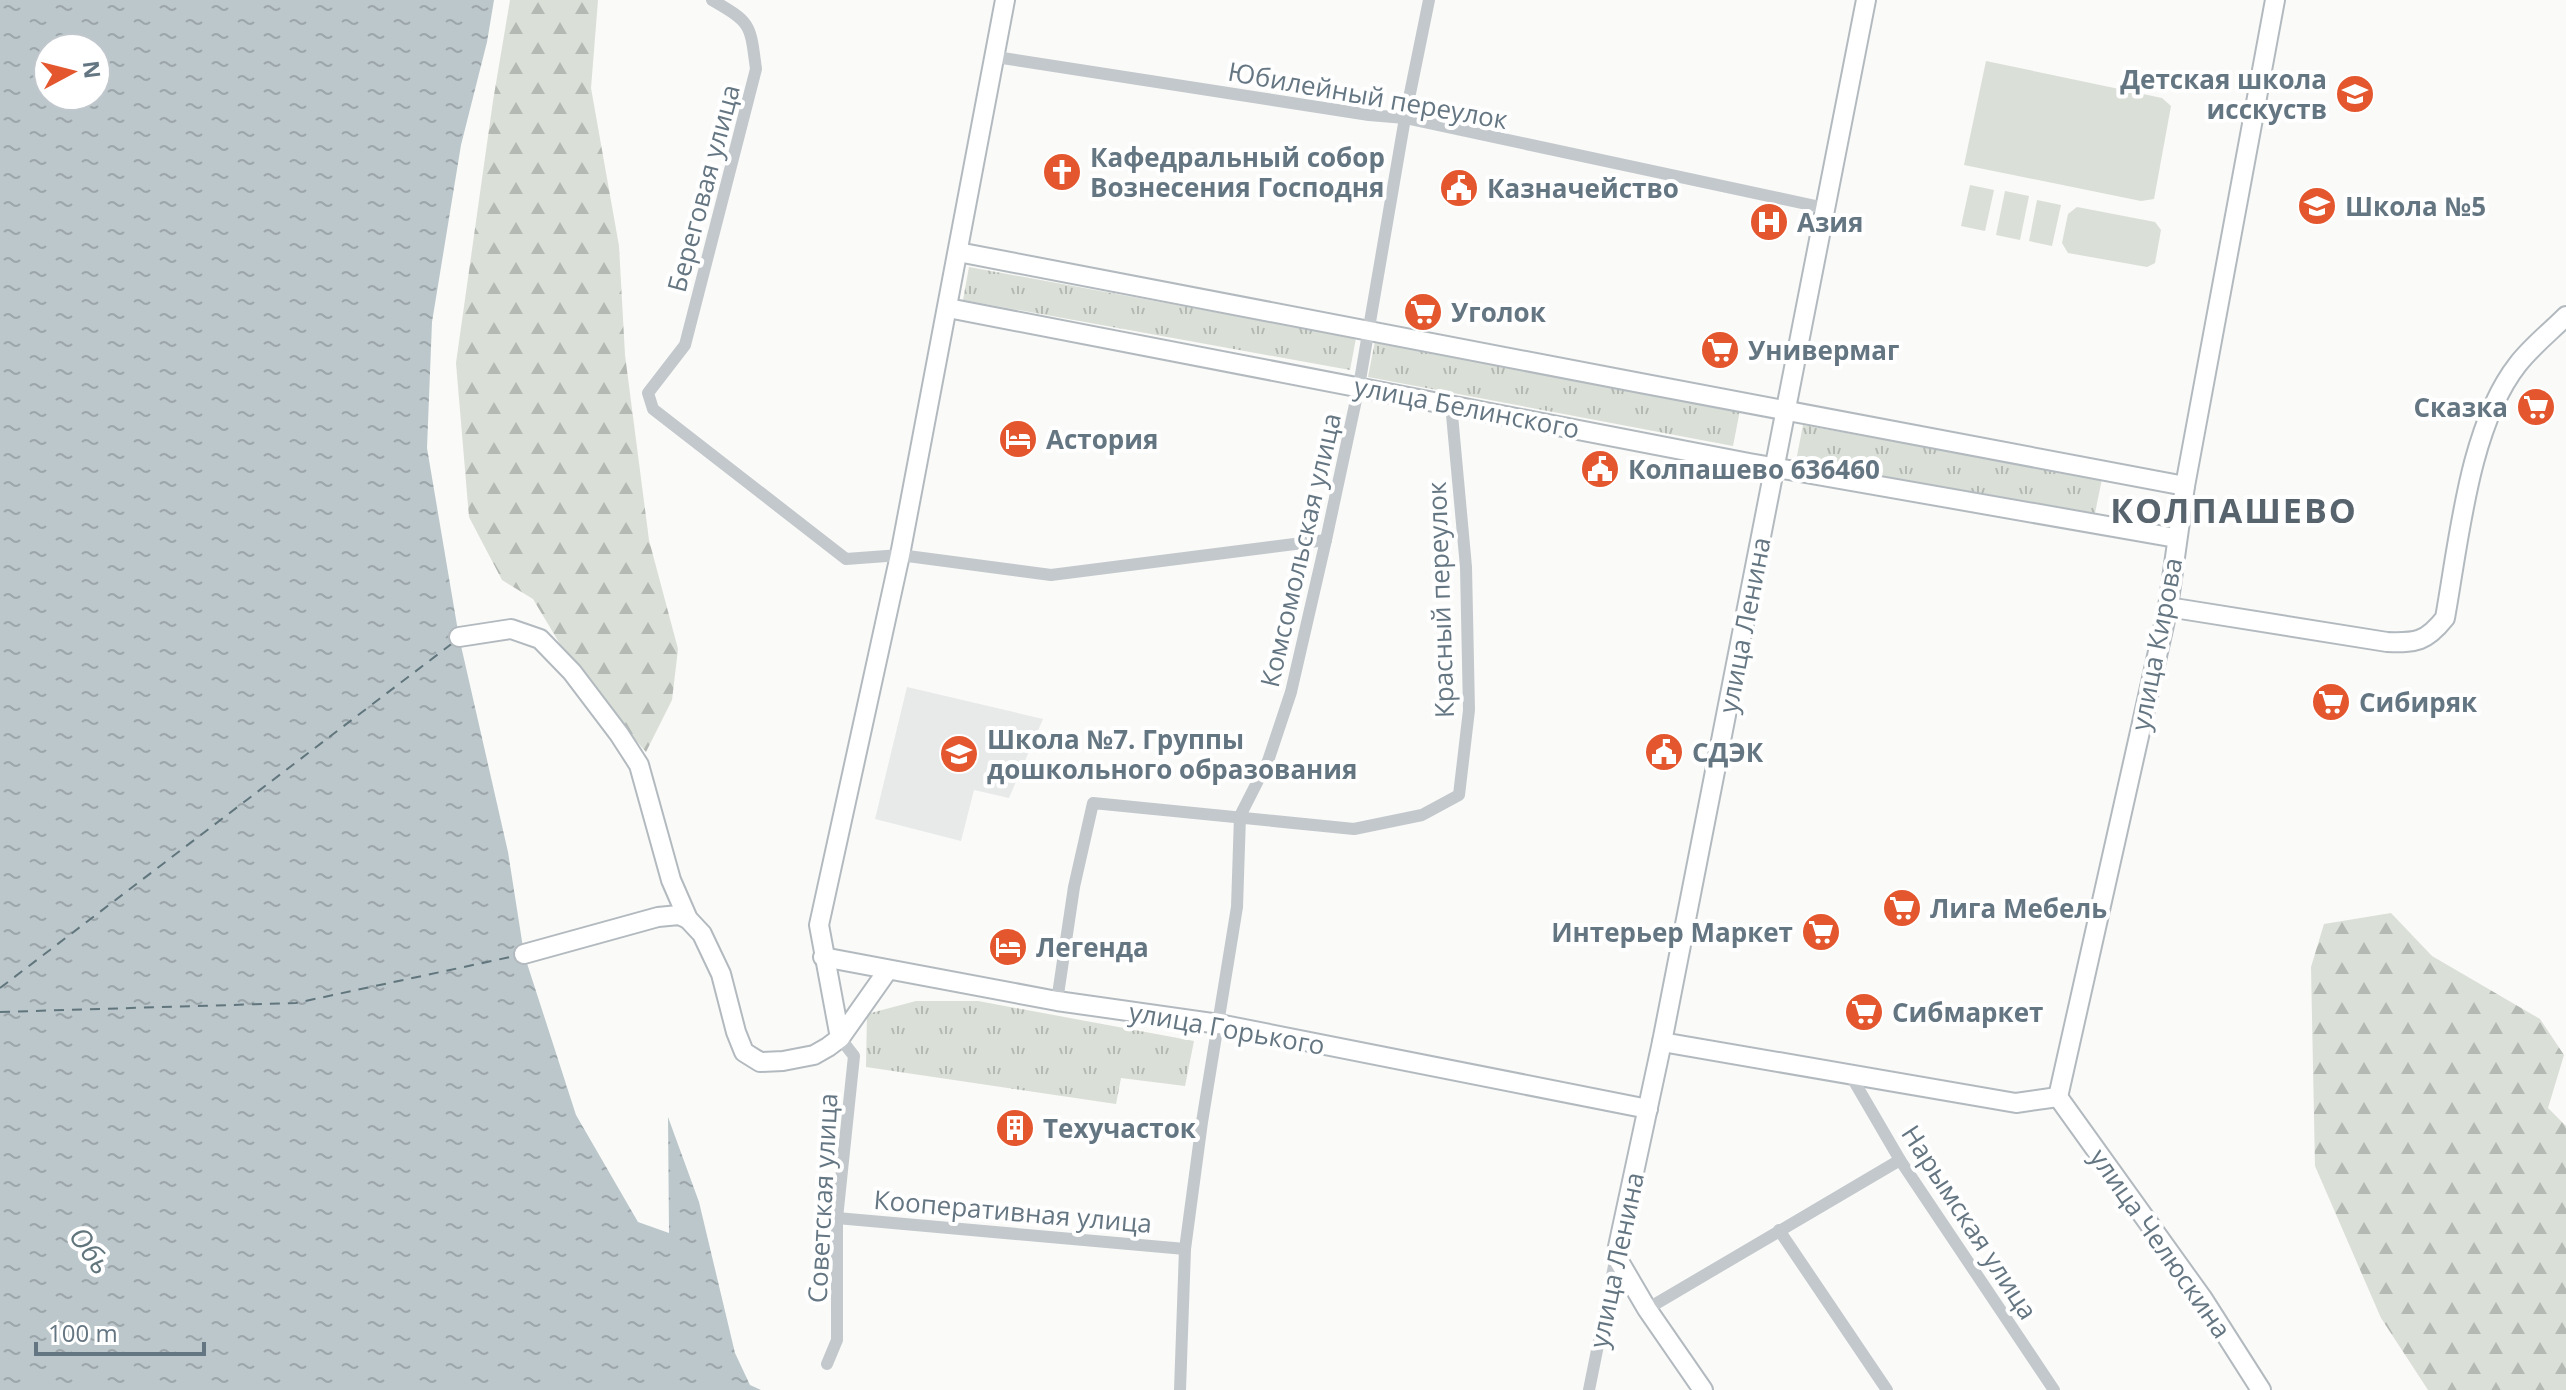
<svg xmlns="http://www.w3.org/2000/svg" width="2566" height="1390" font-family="'Open Sans',sans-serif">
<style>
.built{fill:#e8e9e9}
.grass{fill:#dadfd7}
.forest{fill:url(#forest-firs)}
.park{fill:url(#park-tufts)}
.water{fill:url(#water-ripples);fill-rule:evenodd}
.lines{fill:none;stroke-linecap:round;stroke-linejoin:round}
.ferry{stroke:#60757c;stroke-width:2;stroke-dasharray:10 8;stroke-linecap:butt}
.secondary-casing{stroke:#b3babf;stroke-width:22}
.street{stroke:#c3c8cc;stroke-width:12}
.secondary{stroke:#fff;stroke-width:18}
.labels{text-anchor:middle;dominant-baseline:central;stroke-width:8;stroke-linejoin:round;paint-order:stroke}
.poi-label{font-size:26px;font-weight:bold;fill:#657683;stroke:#fff;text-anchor:start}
.street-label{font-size:26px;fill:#657683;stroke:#fff}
.water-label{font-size:28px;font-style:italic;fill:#60757c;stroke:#fff}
.district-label{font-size:34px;font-weight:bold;letter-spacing:2px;fill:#57646e;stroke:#fff}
</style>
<defs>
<pattern id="forest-firs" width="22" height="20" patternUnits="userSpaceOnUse" patternTransform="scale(2)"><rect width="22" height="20" fill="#dadfd7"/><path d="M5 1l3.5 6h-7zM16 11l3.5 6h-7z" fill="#b4b9b4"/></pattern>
<pattern id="park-tufts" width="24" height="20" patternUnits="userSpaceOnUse" patternTransform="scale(2)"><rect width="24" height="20" fill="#dadfd7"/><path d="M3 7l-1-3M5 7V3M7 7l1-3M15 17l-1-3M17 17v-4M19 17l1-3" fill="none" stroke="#b4b9b4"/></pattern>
<pattern id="water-ripples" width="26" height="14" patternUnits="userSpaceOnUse" patternTransform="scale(2)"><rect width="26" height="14" fill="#bbc7cb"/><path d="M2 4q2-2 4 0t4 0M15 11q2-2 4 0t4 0" fill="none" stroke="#9ca6aa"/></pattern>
</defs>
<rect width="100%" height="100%" fill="#fafaf8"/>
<!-- built -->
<polygon class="built" points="907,687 1043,719 1009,798 974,790 961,841 875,819"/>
<!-- grass -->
<g class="grass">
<polygon points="1986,61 2162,98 2171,106 2154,199 2141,201 1964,165"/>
<polygon points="1970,185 1994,190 1985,231 1961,226"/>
<polygon points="2005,191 2029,196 2020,240 1996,235"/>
<polygon points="2037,200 2061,205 2052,246 2029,241"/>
<polygon points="2077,207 2155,222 2161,230 2155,263 2147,267 2068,253 2062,243 2068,214"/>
</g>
<!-- forest -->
<g class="forest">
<polygon points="510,0 598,0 591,88 619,246 625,355 649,540 678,649 672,700 646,752 578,674 533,599 502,580 469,517 456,363 493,101"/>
<polygon points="2391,913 2432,956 2540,1019 2564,1055 2548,1108 2566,1126 2566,1390 2428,1390 2381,1318 2315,1166 2311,967 2324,924"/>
</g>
<!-- park -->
<g class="park">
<polygon points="969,267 1356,338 1350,370 963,300"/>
<polygon points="1375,341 1740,410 1733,446 1368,377"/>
<polygon points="1803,425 2102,479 2095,513 1796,461"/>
<polygon points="916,1001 978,1001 1194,1041 1185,1086 1121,1078 1116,1104 866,1067 867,1014"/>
</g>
<!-- water -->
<path class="water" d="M0 0H494L487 42 461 145 432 322 427 448 459 637 508 852 524 954 576 1115 638 1222 669 1233 668 1117 699 1202 735 1353 750 1385 761 1390H0ZM48 48H96V96H48Z"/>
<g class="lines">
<!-- ferry -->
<g class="ferry">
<polyline points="0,988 454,642"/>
<polyline points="0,1012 296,1003 515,956"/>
</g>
<!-- secondary casing -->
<g class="secondary-casing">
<g id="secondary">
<path d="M958 252C1368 329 1775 411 2185 486"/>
<polyline points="948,308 1749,463 2176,538"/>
<path d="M2168 607 2387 642C2416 643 2426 642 2445 618 2459 541 2469 426 2518 364 2531 347 2550 332 2566 316"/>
<polyline points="459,637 511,629 540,639 572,672 619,734 639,765 671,880 688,919 702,934 721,974 736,1032 744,1052 760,1062 783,1061 814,1055 828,1047 840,1038 888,970"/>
<polyline points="524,954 658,917 679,915 688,919"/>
<polyline points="823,957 1057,1001 1219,1024 1648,1109"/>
<polyline points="840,1038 819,925 900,555 1005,0"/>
<polyline points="1662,1042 2016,1103 2058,1097"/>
<polyline points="2058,1097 2168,607 2185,486 2275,0"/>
<polyline points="2058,1097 2203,1299 2261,1390"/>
<polyline points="1703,1390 1647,1309 1616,1256 1662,1042 1866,0"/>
</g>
</g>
<!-- street -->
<g class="street">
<path d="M712 0C752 23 750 24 756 69L685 345 648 393 653 409 846 559 900 555 1051 575 1326 540"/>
<polyline points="996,57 1369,115 1405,118 1825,208"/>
<polyline points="1057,1001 1074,887 1093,803 1354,829 1422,815 1459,795 1469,710 1466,567 1451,404"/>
<polyline points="1851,1076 1900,1160 2054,1390"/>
<polyline points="837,1218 1185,1249"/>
<polyline points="1779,1230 1887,1390"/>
<polyline points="1647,1309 1900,1160"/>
<polyline points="827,1364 837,1340 837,1218 854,1056 840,1038"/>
<polyline points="1180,1390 1185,1249 1202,1122 1237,907 1240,816 1268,761 1291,692 1326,540 1359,386 1405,118 1429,0"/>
<polyline points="1589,1390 1616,1256"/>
</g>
<!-- secondary -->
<use href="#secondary" class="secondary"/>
</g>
<!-- icons -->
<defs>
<g id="school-disc" transform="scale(2)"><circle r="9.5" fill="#e4572e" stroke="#fff"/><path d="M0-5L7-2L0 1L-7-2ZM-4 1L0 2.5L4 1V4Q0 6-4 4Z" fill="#fff"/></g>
<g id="church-disc" transform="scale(2)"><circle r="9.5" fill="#e4572e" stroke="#fff"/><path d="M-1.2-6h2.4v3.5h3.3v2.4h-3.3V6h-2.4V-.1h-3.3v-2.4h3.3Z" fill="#fff"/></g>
<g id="civic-disc" transform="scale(2)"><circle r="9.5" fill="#e4572e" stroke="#fff"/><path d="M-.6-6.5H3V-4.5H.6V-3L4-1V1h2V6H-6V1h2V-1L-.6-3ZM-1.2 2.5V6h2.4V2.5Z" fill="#fff"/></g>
<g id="hospital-disc" transform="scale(2)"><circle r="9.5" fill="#e4572e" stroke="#fff"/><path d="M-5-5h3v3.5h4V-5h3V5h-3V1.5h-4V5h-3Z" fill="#fff"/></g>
<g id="supermarket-disc" transform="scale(2)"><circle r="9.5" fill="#e4572e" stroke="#fff"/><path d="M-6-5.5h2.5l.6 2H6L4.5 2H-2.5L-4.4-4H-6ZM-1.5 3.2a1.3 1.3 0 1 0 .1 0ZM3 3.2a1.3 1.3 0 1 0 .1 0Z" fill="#fff"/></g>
<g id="hotel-disc" transform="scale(2)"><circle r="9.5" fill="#e4572e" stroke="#fff"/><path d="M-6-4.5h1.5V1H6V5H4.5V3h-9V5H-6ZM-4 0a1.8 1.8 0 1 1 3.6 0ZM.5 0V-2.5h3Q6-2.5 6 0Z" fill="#fff"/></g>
<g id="building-disc" transform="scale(2)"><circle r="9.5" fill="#e4572e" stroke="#fff"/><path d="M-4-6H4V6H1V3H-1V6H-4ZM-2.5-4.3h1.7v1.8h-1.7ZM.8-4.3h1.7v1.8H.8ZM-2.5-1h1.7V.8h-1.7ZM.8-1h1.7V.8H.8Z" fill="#fff"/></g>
</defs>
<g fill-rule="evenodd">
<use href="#school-disc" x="2355" y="94"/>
<use href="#church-disc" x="1062" y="172"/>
<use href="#civic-disc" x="1459" y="188"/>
<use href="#school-disc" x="2317" y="206"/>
<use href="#hospital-disc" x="1769" y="222"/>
<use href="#supermarket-disc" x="1423" y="312"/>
<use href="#supermarket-disc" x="1720" y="350"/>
<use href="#supermarket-disc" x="2536" y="407"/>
<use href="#hotel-disc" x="1018" y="439"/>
<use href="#civic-disc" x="1600" y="469"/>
<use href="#supermarket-disc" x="2331" y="702"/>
<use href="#civic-disc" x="1664" y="752"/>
<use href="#school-disc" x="959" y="754"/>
<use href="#supermarket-disc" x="1902" y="908"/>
<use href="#supermarket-disc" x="1821" y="932"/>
<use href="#hotel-disc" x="1008" y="947"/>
<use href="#supermarket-disc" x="1864" y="1012"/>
<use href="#building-disc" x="1015" y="1128"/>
</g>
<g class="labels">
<!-- poi labels -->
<g class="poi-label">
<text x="2327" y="79" text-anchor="end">Детская школа<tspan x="2327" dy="30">исскуств</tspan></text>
<text x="1090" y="157">Кафедральный собор<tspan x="1090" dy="30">Вознесения Господня</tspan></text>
<text x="1487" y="188">Казначейство</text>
<text x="2345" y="206">Школа №5</text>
<text x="1797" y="222">Азия</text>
<text x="1451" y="312">Уголок</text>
<text x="1748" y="350">Универмаг</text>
<text x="2508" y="407" text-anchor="end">Сказка</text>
<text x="1046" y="439">Астория</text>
<text x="1628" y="469">Колпашево 636460</text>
<text x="2359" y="702">Сибиряк</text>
<text x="987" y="739">Школа №7. Группы<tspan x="987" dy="30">дошкольного образования</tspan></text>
<text x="1692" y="752">СДЭК</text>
<text x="1930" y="908">Лига Мебель</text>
<text x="1793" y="932" text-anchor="end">Интерьер Маркет</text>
<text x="1036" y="947">Легенда</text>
<text x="1892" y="1012">Сибмаркет</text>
<text x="1043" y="1128">Техучасток</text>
</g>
<!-- street labels -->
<g class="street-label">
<text transform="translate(1368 95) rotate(10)">Юбилейный переулок</text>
<text transform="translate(703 188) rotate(-75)">Береговая улица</text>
<text transform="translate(1467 407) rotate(11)">улица Белинского</text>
<text transform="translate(1300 550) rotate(-77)">Комсомольская улица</text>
<text transform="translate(1440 600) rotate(-92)">Красный переулок</text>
<text transform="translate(1744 625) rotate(-79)">улица Ленина</text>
<text transform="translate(2156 644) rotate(-79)">улица Кирова</text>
<text transform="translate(1227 1028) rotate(10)">улица Горького</text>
<text transform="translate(822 1198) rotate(-87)">Советская улица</text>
<text transform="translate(1013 1211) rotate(5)">Кооперативная улица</text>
<text transform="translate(1970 1222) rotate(57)">Нарымская улица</text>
<text transform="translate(2161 1243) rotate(55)">улица Челюскина</text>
<text transform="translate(1616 1260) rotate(-78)">улица Ленина</text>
</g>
<!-- water labels -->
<g class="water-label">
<text transform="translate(91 1250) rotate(55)">Обь</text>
</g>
<!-- district labels -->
<g class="district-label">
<text x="2234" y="510">КОЛПАШЕВО</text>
</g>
</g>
<!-- north arrow -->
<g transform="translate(72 72) rotate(83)"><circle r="38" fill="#ffffff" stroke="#c1c8cd" stroke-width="2"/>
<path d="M0-6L14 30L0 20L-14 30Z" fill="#e4572e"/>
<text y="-12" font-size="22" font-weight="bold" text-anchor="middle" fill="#657683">N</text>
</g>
<!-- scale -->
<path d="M36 1342v12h168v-12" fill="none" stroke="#657683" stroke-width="4"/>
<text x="48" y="1342" font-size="24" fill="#657683" stroke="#ffffff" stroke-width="6" paint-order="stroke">100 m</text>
</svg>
